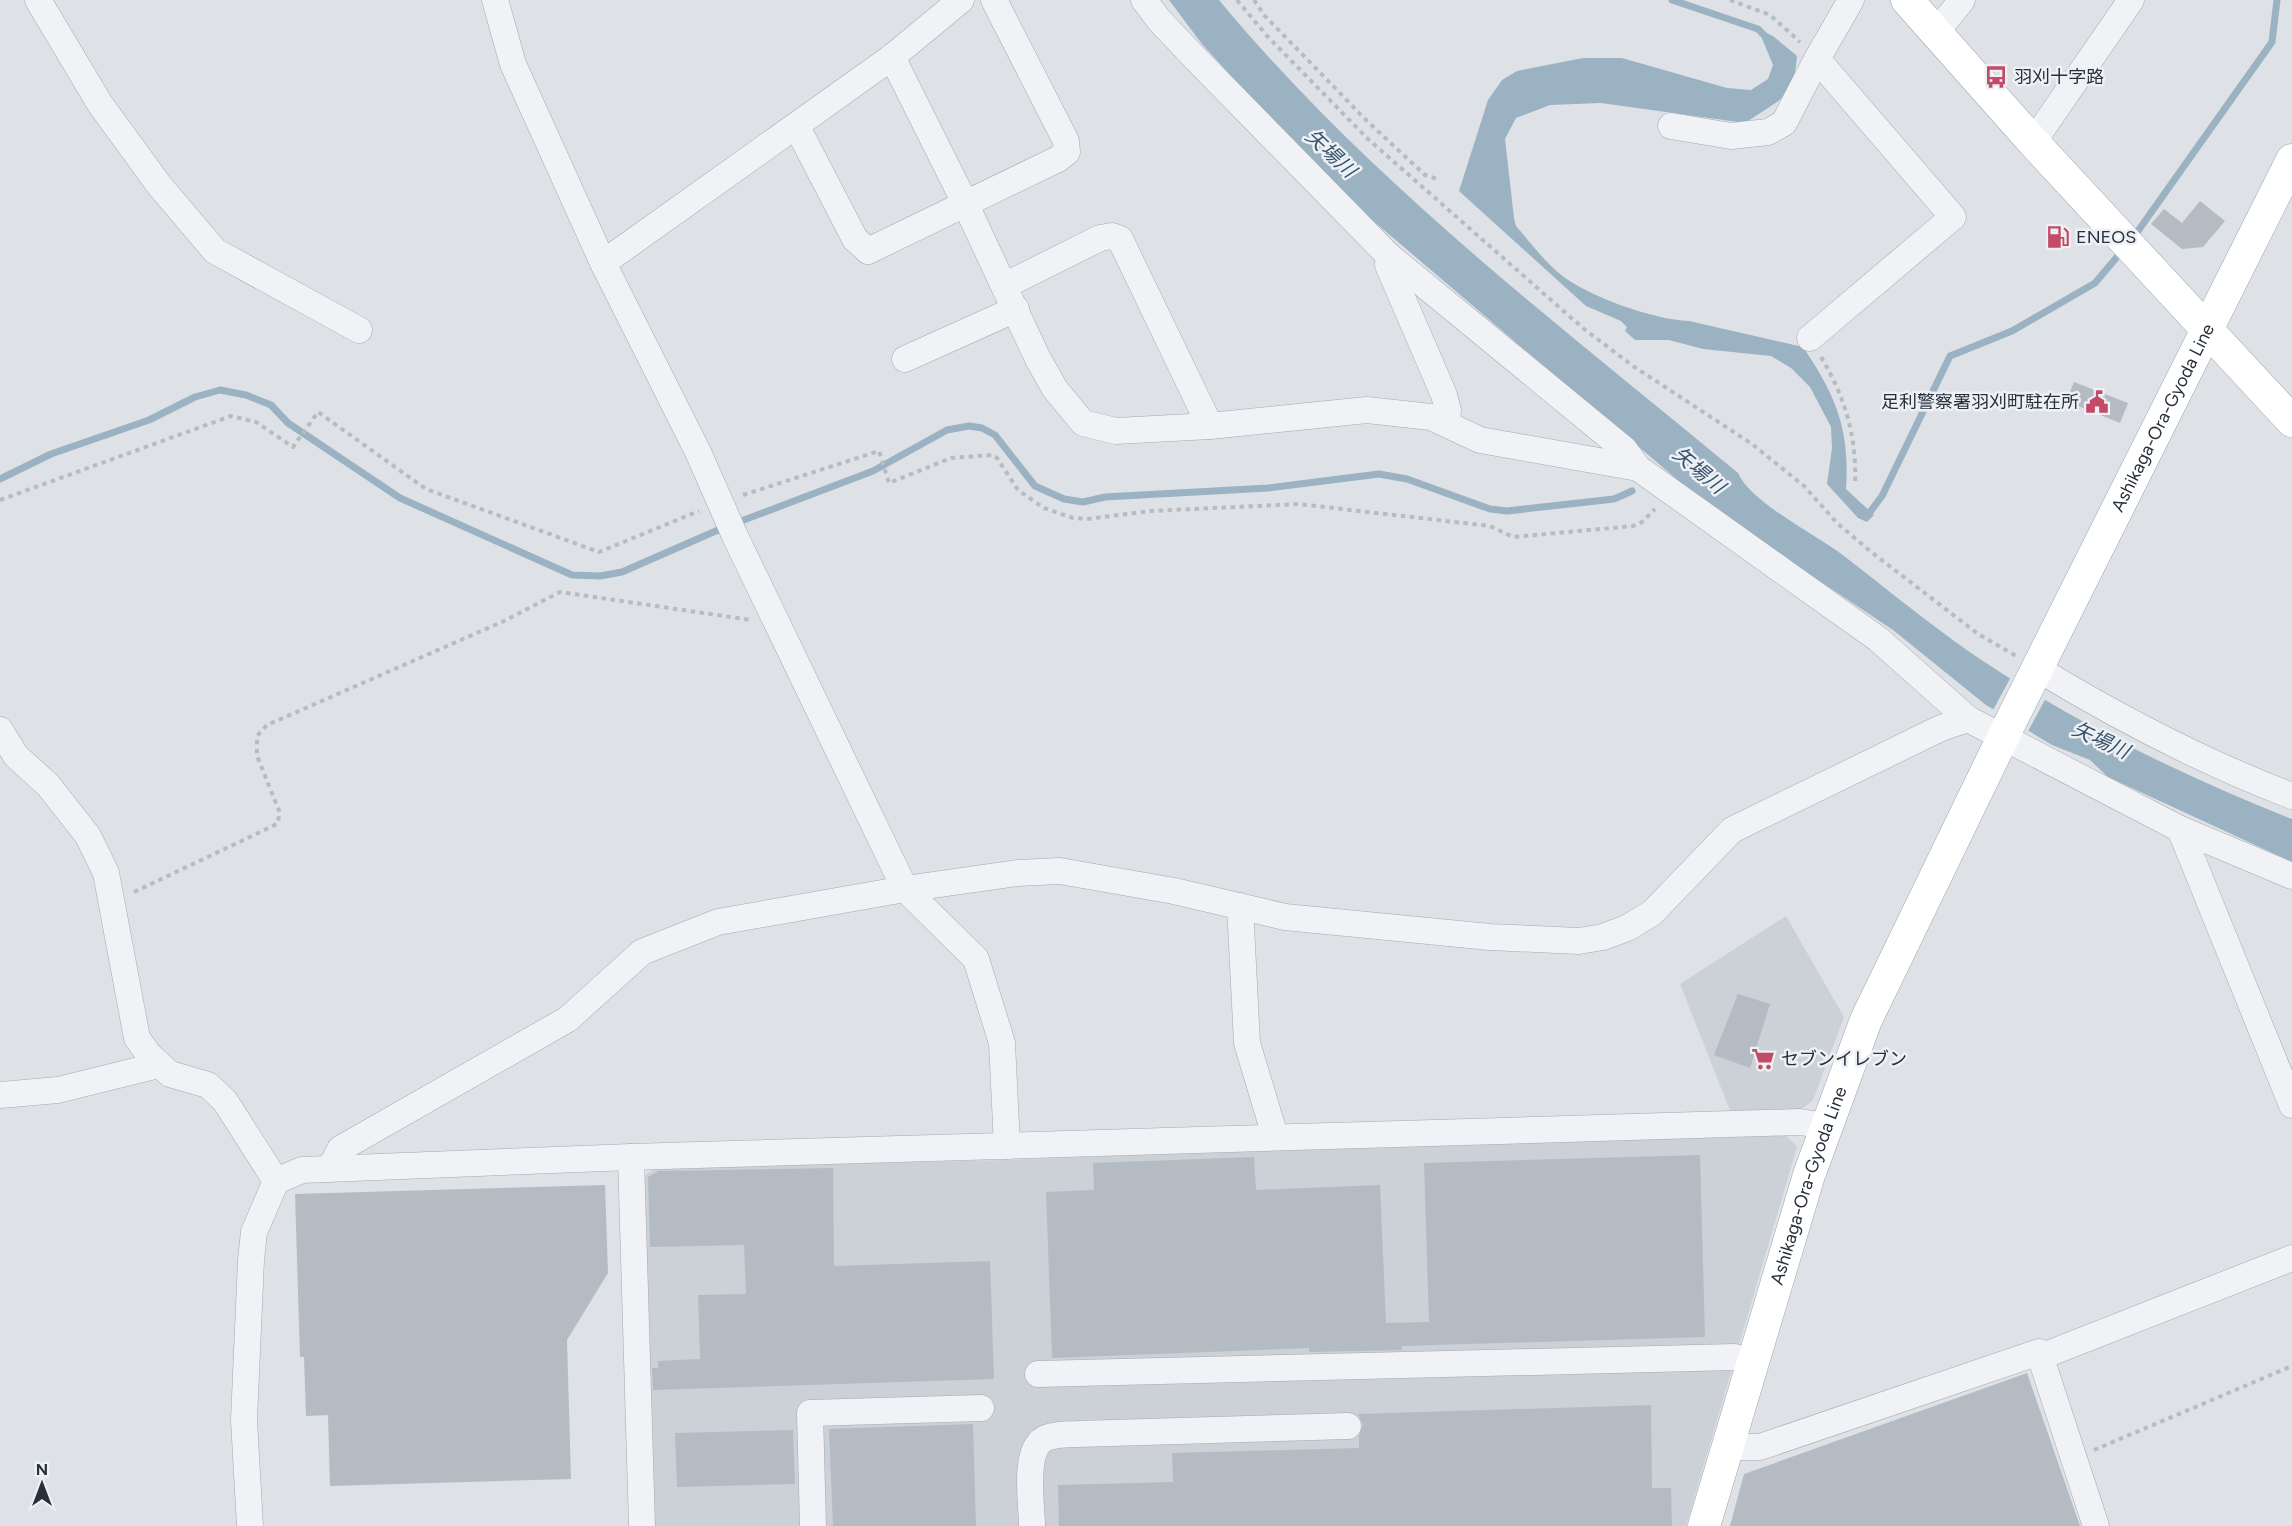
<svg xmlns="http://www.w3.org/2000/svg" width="2292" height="1526" font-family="Figtree,'Noto Sans JP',sans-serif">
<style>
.built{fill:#ccd1d7}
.water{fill:#9bb2c3}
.pier{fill:#dee2e6}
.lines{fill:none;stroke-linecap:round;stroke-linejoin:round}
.stream{stroke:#9bb2c3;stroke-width:7}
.building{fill:#b5bbc2}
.minor-casing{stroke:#a4a9af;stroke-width:27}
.major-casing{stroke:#9ea7b1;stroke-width:33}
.path{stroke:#b8bcc1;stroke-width:4;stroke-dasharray:4.5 4.5;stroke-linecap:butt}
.minor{stroke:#f0f2f5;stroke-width:26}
.major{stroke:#fff;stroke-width:32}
.labels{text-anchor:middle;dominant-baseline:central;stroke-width:5;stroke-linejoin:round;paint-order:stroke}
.poi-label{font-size:18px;fill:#28313b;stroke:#edf0f4;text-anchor:start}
.street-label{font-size:18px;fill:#28313b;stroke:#edf0f4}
.water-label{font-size:20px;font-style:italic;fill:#36526c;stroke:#edf0f4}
</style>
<rect width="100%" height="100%" fill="#dee2e6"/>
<!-- built -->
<g class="built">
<polygon points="1786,916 1844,1017 1813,1100 1797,1113 1731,1113 1680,984"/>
<polygon points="1785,1134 1797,1147 1686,1526 651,1526 643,1177 655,1168 1006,1160 1418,1144"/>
</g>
<!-- water -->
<g class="water">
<path d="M1169 0H1219C1369 181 1558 324 1738 473 1751 503 1817 535 1844 556 1887 589 1929 624 1974 655 2072 721 2182 776 2292 819V862L2108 777 2090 760 2052 745 1986 705 1893 630 1713 510 1371 219 1291 142 1202 44Z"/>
<path d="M1758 29 1773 36 1797 56 1794 81 1780 100 1745 123 1601 103 1550 105 1516 118 1505 139 1514 218 1516 226C1530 242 1544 261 1560 274 1587 296 1654 320 1689 321L1803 347C1836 396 1850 429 1846 489L1874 515 1867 522 1858 518 1827 484 1832 448 1831 427 1810 387 1791 368 1771 356 1703 349 1669 340H1635L1625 331 1627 327 1621 321 1586 306 1459 191 1488 100 1502 80 1517 71 1583 58H1622L1727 88 1751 90 1768 79 1773 65Z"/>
</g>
<!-- pier -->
<polygon class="pier" points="2012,675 2047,696 2027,733 1992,712"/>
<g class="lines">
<!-- stream -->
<g class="stream">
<polyline points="1672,0 1758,29 1763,34"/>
<polyline points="2133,238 2272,42 2277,0"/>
<polyline points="0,479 51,454 149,420 195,397 220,390 246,395 271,405 288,423 400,498 572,575 600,576 622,572 725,527"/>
<polyline points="1865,514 1867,516 1882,496 1950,356 2012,331 2095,283 2122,251"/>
<polyline points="736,523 873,471 947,430 969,426 982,428 995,435 1035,486 1064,499 1083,502 1105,497 1268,488 1379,474 1407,479 1490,509 1507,511 1614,499 1632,491"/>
</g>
</g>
<!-- building -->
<g class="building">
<polygon points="2200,201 2225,221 2203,247 2182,249 2151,224 2164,209 2182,223"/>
<polygon points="2074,382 2128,403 2120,423 2066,401"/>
<polygon points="1738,994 1770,1004 1750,1068 1714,1055"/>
<polygon points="1700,1155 1705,1337 1402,1346 1402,1350 1309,1352 1309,1348 1052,1358 1046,1192 1094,1190 1093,1163 1254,1157 1256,1190 1380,1185 1386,1323 1429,1322 1424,1163"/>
<polygon points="833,1168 834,1266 990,1261 994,1379 653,1390 652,1368 658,1368 658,1361 700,1359 698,1295 746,1294 744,1245 650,1247 648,1177 659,1171"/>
<polygon points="605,1185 608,1273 567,1340 571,1479 330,1486 328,1415 306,1416 304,1357 300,1357 295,1194"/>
<polygon points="2027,1373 2080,1526 1730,1526 1744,1474"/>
<polygon points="1651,1405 1652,1488 1671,1488 1672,1526 1059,1526 1058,1485 1173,1482 1172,1453 1359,1448 1359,1436 1363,1425 1358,1414"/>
<polygon points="973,1424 976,1526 833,1526 829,1429"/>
<polygon points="793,1430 795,1484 677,1487 675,1433"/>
</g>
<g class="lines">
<!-- minor casing -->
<g class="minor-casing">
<g id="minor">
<polyline points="38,0 100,104 159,185 215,251 359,330"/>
<polyline points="495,0 513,64 603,263 698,452 735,536 905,889 976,959 1002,1043 1007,1146"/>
<polyline points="1144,0 1159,20 1195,58 1389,256 1624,449 1638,468 1878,639 1968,719"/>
<polyline points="1937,31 1962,0"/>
<polyline points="892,57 965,203 1038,359 1055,389 1083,423 1116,431 1210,426 1367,410 1431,417 1480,440 1638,468"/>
<polyline points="1671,126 1731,136 1768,132 1784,123 1817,59 1851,0"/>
<polyline points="797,127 855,239 868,251 1058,159 1067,152 1066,141 994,0"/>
<polyline points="2033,142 2131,0"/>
<polyline points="1389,256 1388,265 1444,395 1448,410 1447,424"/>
<polyline points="603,263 892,57 961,0"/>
<polyline points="1004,286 1100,238 1112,236 1120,239 1210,426"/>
<polyline points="1810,338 1953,217 1817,59"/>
<polyline points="905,359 1016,309"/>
<path d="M2038 669C2119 718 2203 762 2292 796"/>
<polyline points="0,730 16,756 48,785 88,836 106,873 137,1038 149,1055 170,1074 208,1085 225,1101 276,1181"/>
<polyline points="2180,829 2292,1105"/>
<polyline points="1240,906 1247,1043 1275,1136"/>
<polyline points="0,1095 58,1090 159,1065"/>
<polyline points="631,1157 642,1526"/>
<polyline points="331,1167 340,1149 568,1019 642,952 718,922 905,889 1017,873 1060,871 1174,891 1285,917 1490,937 1579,941 1603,937 1627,928 1652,913 1732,830 1941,728 1968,719 2180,829 2292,876"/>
<polyline points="2040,1357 2292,1258"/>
<polyline points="1038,1374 1735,1357 1753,1363"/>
<polyline points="1727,1447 1760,1447 2039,1352 2096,1526"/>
<polyline points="250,1526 244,1420 251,1260 254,1232 276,1181 302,1170 631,1157 1800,1122 1826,1126"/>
<polyline points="813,1526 810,1413 981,1408"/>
<path d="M1032 1526C1032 1504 1022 1448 1046 1438 1056 1434 1068 1434 1078 1434L1348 1426"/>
</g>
</g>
<!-- major casing -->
<g class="major-casing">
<g id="major">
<polyline points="1907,0 2033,142 2292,421"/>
<path id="s1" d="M1704 1526 1809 1175 1866 1020 2007 729 2292 160"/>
</g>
</g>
<!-- path -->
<g class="path">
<polyline points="1237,0 1268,37 1368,139 1584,329 1633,366 1752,444 1804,486 1837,523 1870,551 1978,634 2016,656"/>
<polyline points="1254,0 1264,15 1367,121 1425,175 1440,180"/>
<polyline points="1730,0 1770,15 1800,42"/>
<path d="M1821 357C1845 397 1857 437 1855 484"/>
<polyline points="743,495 879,451 889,483 951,458 992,455 997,458 1018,490 1044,508 1073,518 1087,519 1151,511 1298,504 1490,526 1513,537 1633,526 1642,522 1655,509"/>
<polyline points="0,500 231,416 256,422 293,447 318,412 426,489 599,552 699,511"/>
<polyline points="134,892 277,824 280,813 257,756 257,736 267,725 504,621 560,592 751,620"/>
<polyline points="2094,1450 2292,1366"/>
</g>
<!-- minor -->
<use href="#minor" class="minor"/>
<!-- major -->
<use href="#major" class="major"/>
</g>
<!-- icons -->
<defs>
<g id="bus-bare" transform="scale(1.8)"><path d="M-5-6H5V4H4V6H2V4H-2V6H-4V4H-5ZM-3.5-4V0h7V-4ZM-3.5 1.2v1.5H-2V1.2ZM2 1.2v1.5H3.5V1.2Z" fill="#c24c67" stroke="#edf0f4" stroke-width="2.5" paint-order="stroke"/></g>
<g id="fuel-bare" transform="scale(1.8)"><path d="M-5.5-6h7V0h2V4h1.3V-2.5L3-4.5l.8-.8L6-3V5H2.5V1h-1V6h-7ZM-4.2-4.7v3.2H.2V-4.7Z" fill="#c24c67" stroke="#edf0f4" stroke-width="2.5" paint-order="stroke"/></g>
<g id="civic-bare" transform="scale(1.8)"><path d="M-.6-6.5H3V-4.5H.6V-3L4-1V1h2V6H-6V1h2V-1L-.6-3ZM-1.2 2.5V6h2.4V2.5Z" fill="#c24c67" stroke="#edf0f4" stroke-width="2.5" paint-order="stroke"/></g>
<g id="supermarket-bare" transform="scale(1.8)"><path d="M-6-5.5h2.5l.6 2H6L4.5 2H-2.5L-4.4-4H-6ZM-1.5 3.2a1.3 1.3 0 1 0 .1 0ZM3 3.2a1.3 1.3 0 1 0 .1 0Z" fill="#c24c67" stroke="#edf0f4" stroke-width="2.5" paint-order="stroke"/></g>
</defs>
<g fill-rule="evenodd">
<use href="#bus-bare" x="1996" y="77"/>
<use href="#fuel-bare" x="2058" y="237"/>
<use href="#civic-bare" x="2097" y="402"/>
<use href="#supermarket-bare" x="1763" y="1059"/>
</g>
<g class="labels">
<!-- poi labels -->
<g class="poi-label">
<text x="2014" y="77">羽刈十字路</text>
<text x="2076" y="237">ENEOS</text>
<text x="2079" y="402" text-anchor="end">足利警察署羽刈町駐在所</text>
<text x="1781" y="1059">セブンイレブン</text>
</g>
<!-- street labels -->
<g class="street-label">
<text stroke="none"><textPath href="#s1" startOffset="1203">Ashikaga-Ora-Gyoda Line</textPath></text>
<text stroke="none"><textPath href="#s1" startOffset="356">Ashikaga-Ora-Gyoda Line</textPath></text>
</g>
<!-- water labels -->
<g class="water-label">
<text transform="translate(1331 153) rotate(43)">矢場川</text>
<text transform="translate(1699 470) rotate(40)">矢場川</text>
<text transform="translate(2101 740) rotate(25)">矢場川</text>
</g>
</g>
<!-- north arrow -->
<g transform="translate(42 1484)" stroke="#edf0f4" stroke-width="4.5" paint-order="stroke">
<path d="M0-4.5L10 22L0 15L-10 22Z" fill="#28313b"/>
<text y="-9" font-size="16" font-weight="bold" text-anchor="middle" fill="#28313b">N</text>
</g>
</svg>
